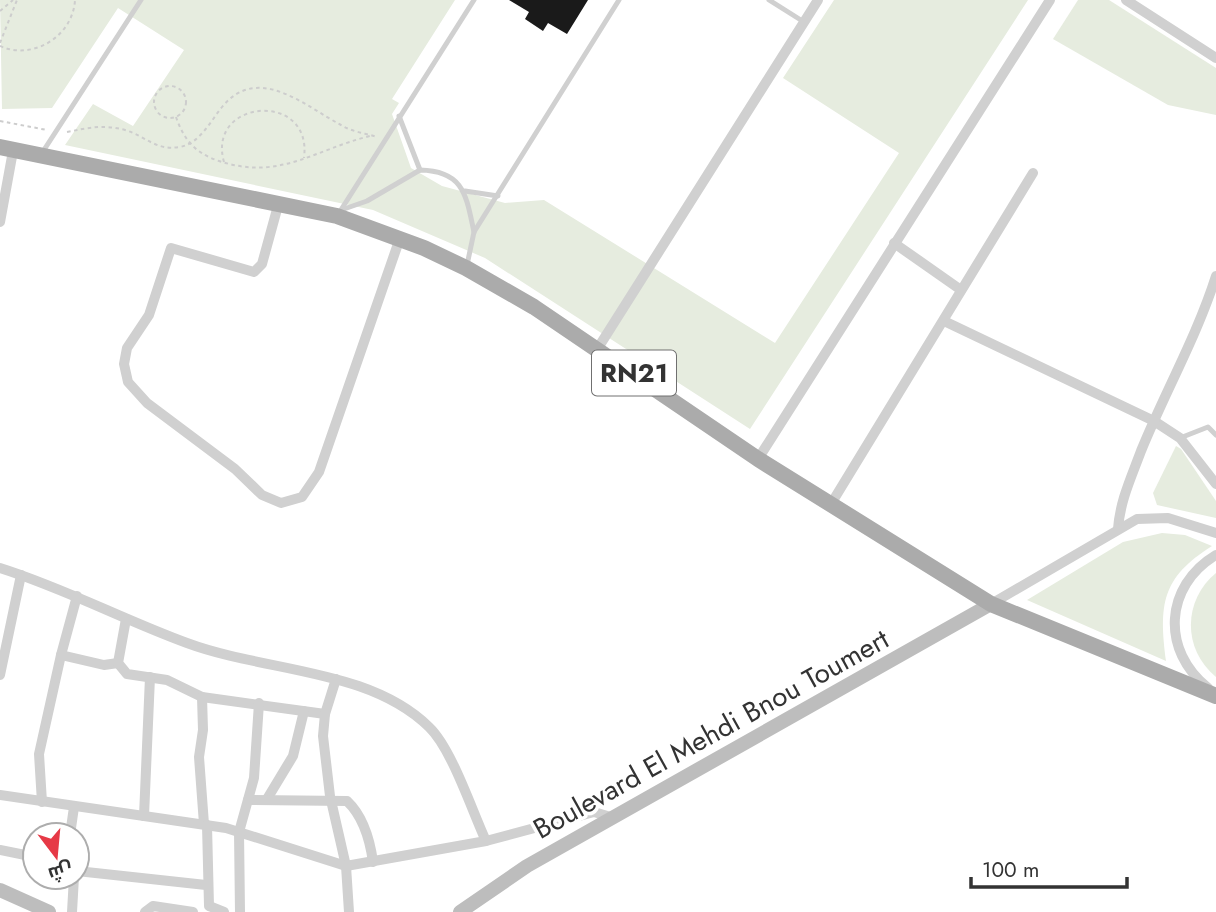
<svg xmlns="http://www.w3.org/2000/svg" width="1216" height="912" font-family="Jost,Cairo,sans-serif">
<style>
.green{fill:#e6ecdf}
.building{fill:#1a1a1a}
.lines{fill:none;stroke-linecap:round;stroke-linejoin:round}
.path{stroke:#cdcdcd;stroke-width:2;stroke-dasharray:3.5 3.5;stroke-linecap:butt}
.lane{stroke:#d0d0d0;stroke-width:5}
.street{stroke:#d0d0d0;stroke-width:10}
.secondary{stroke:#bdbdbd;stroke-width:14}
.primary{stroke:#ababab;stroke-width:16}
.labels{text-anchor:middle;dominant-baseline:central;stroke-width:7;stroke-linejoin:round;paint-order:stroke}
.shield{fill:#fff;stroke:#707070;stroke-width:2}
.shield-label{font-size:26px;font-weight:bold;fill:#333}
.street-label{font-size:28px;fill:#333;stroke:#fff}
</style>
<rect width="100%" height="100%" fill="#fff"/>
<!-- green -->
<g class="green">
<polygon points="0,0 455,0 392,99 399,103 392,114 411,168 442,186 505,203 544,200 775,343 899,153 783,78 834,0 1028,0 750,429 485,258 373,210 65,145 93,104 133,126 184,50 118,8 52,108 2,109"/>
<polygon points="1078,0 1109,0 1216,68 1216,115 1168,105 1053,39"/>
<polygon points="1176,446 1181,449 1216,501 1216,518 1157,505 1153,493"/>
<path d="M1162 533 1185 535 1212 546C1161 578 1159 605 1166 661L1027 600 1123 542Z"/>
<path d="M1216 573V677C1182 649 1183 600 1216 573Z"/>
</g>
<!-- building -->
<polygon class="building" points="509,0 588,0 567,34 548,23 543,31 525,19 529,12"/>
<g class="lines">
<!-- path -->
<g class="path">
<polyline points="0,11 13,0"/>
<polyline points="0,43 17,0"/>
<path d="M0 46C33 61 73 36 75 0"/>
<circle cx="170" cy="102" r="16"/>
<path d="M176 117C184 140 195 153 219 161 280 181 313 150 370 136"/>
<polyline points="0,121 47,130"/>
<path d="M67 132C88 128 103 124 125 130 146 136 155 151 180 147 200 143 210 122 222 107 258 63 305 106 341 125 352 132 365 133 377 137"/>
<path d="M224 162C206 99 313 90 304 158"/>
</g>
<!-- lane -->
<g class="lane">
<polyline points="769,0 804,22"/>
<polyline points="399,116 420,170"/>
<polyline points="42,153 141,0"/>
<polyline points="465,191 498,196"/>
<path d="M341 210 367 201 420 170C464 171 466 195 474 232"/>
<polyline points="339,213 474,0"/>
<polyline points="467,265 474,232 619,0"/>
<polyline points="1180,438 1208,427 1216,435"/>
</g>
<!-- street -->
<g class="street">
<polyline points="1126,0 1216,58"/>
<polyline points="279,202 262,264 254,272 171,248 149,315 127,348 124,364 128,382 147,403 235,469 262,495 281,503 302,497 319,472 400,238"/>
<polyline points="0,222 13,151"/>
<polyline points="894,243 961,290"/>
<polyline points="944,321 1154,421 1180,438 1216,484"/>
<polyline points="598,348 818,0"/>
<polyline points="758,459 1050,0"/>
<polyline points="831,504 1033,173"/>
<path d="M1118 529C1120 501 1131 478 1141 451 1165 392 1197 336 1216 276"/>
<path d="M0 568C64 588 124 620 187 643 265 672 369 668 429 727 452 749 472 811 486 841"/>
<polyline points="77,596 61,655 104,665 118,663"/>
<polyline points="991,604 1137,519 1168,518 1216,533"/>
<polyline points="126,619 118,663 127,674 167,680 202,697 325,714"/>
<polyline points="0,675 21,575"/>
<polyline points="336,679 325,714 323,736 330,796 346,866 349,912"/>
<path d="M1208 688C1161 651 1164 586 1216 555"/>
<polyline points="202,697 203,730 199,757 204,824"/>
<polyline points="0,795 226,828 346,866 486,841 594,812 614,818"/>
<polyline points="267,799 293,756 304,711"/>
<path d="M248 800 347 801C364 817 370 840 373 862"/>
<polyline points="42,802 39,754 61,655"/>
<polyline points="144,816 150,677"/>
<polyline points="207,825 209,906 224,912"/>
<polyline points="70,835 74,807"/>
<polyline points="0,850 35,857"/>
<polyline points="77,871 206,885"/>
<polyline points="72,912 74,877"/>
<polyline points="145,912 153,906 193,912"/>
<polyline points="240,912 239,832 254,778 259,703"/>
</g>
<!-- secondary -->
<g class="secondary">
<polyline points="0,890 49,912"/>
<polyline points="460,912 527,866 991,604"/>
</g>
<!-- primary -->
<polyline class="primary" points="0,147 337,216 424,248 466,268 534,307 758,459 991,604 1216,696"/>
</g>
<g class="labels">
<!-- shield labels -->
<rect class="shield" x="592" y="350.5" width="84" height="45" rx="5"/>
<g class="shield-label">
<text x="634" y="373">RN21</text>
</g>
<!-- street labels -->
<g class="street-label">
<text transform="translate(711 734) rotate(-29)">Boulevard El Mehdi Bnou Toumert</text>
</g>
</g>
<!-- north arrow -->
<g transform="translate(56 856) rotate(164)"><circle r="33" fill="#ffffff" stroke="#adadad" stroke-width="2"/>
<path d="M0-5L12 26L0 18L-12 26Z" fill="#e63946"/>
<text y="-10" font-size="19" font-weight="bold" text-anchor="middle" fill="#333333">ش</text>
</g>
<!-- scale -->
<path d="M971 877v10h156v-10" fill="none" stroke="#333333" stroke-width="3.5"/>
<text x="982" y="877" font-size="21" fill="#333333" stroke="#ffffff" stroke-width="5" paint-order="stroke">100 m</text>
</svg>
